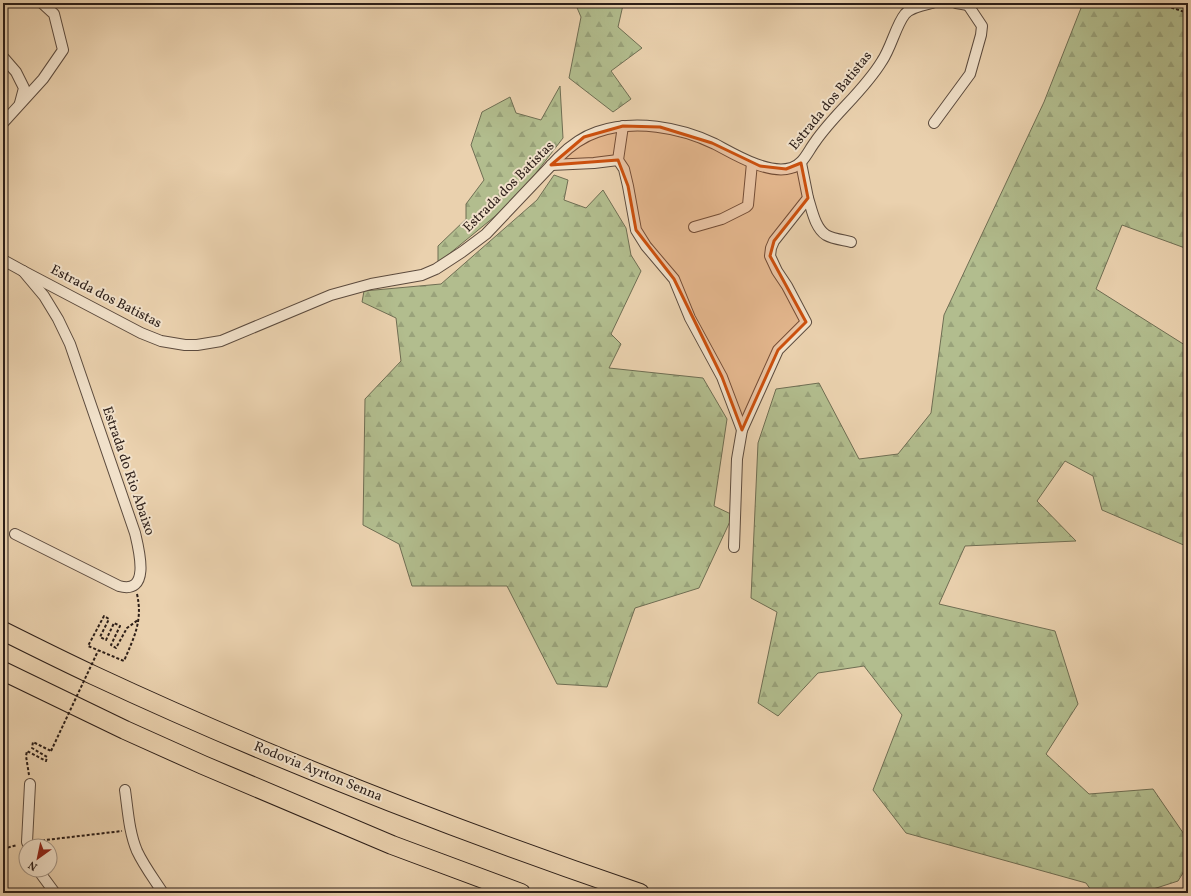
<svg xmlns="http://www.w3.org/2000/svg" width="1191" height="896" font-family="Vollkorn,serif">
<style>
.forest{fill:url(#forest-firs);stroke:#6f6e53}
.lines{fill:none;stroke-linecap:round;stroke-linejoin:round}
.minor-casing{stroke:#5c4b3e;stroke-width:12}
.motorway-casing{stroke:#2c1e18;stroke-width:20}
.path{stroke:#2c1e18;stroke-width:2;stroke-dasharray:3 2;stroke-linecap:butt}
.minor{stroke:#f1e1ca;stroke-width:10}
.motorway{stroke:#ead1ae;stroke-width:18}
.path-bridge{stroke:#2c1e18;stroke-width:2;stroke-dasharray:3 2;stroke-linecap:butt}
.marked{fill:#cc500e;fill-opacity:0.2;stroke:#cc500e;stroke-width:3;stroke-linejoin:round}
.labels{text-anchor:middle;dominant-baseline:central;stroke-width:4;stroke-linejoin:round;paint-order:stroke}
.street-label{font-size:14px;fill:#2c1e18;stroke:#f1e1ca}
</style>
<defs>
<pattern id="forest-firs" width="22" height="20" patternUnits="userSpaceOnUse"><rect width="22" height="20" fill="#b2bd8e"/><path d="M5 1l3.5 6h-7zM16 11l3.5 6h-7z" fill="#99a27a"/></pattern>
</defs>
<rect width="100%" height="100%" fill="#ead1ae"/>
<filter id="stains"><feTurbulence type="fractalNoise" baseFrequency=".005" numOctaves="4"/><feColorMatrix values="0 0 0 0 .2 0 0 0 0 .09 0 0 0 0 .02 0 0 0 .5 -.17"/></filter>
<radialGradient id="worn" r=".72"><stop offset=".6" stop-color="#630" stop-opacity="0"/><stop offset="1" stop-color="#630" stop-opacity=".3"/></radialGradient>
<!-- forest -->
<g class="forest">
<polygon points="575,3 626,3 623,5 618,27 642,48 611,71 631,99 613,112 569,78 581,17"/>
<polygon points="1083,3 1188,3 1188,246 1185,248 1122,225 1096,289 1188,347 1188,544 1186,546 1102,510 1093,476 1065,461 1037,501 1076,541 965,546 939,604 1055,631 1078,704 1046,754 1089,794 1153,789 1188,840 1188,865 1178,881 1141,893 1093,893 1086,883 906,833 873,790 902,715 864,666 818,673 778,716 758,703 777,612 751,598 758,443 776,389 819,383 859,459 898,454 931,413 944,315 1044,102"/>
<polygon points="560,86 563,138 516,199 438,263 438,246 466,219 466,204 484,180 471,145 482,112 510,97 516,113 541,120"/>
<polygon points="554,175 568,180 564,200 586,208 603,190 626,228 631,255 641,271 611,334 621,344 609,368 703,378 727,419 714,506 733,515 699,588 635,608 607,687 557,684 507,586 412,586 399,544 363,525 365,399 401,361 396,318 362,302 364,291 441,284 537,200"/>
</g>
<g class="lines">
<!-- minor casing -->
<g class="minor-casing">
<g id="minor">
<polyline points="956,3 968,5 972,3"/>
<polyline points="3,57 16,72 24,88 20,103"/>
<polyline points="3,123 43,79 63,50 54,14 42,3"/>
<polyline points="934,123 970,74 981,35 982,26 968,5"/>
<polyline points="623,126 618,160 624,169 628,186 636,230 646,246 674,279 690,318 722,377 742,430"/>
<polyline points="551,165 594,163 618,160"/>
<path d="M808 198C812 210 815 228 826 235 833 239 843 240 851 242"/>
<polyline points="694,227 722,219 746,207 748,205 752,163"/>
<path d="M3 260 23 271 44 296 58 319 70 344 135 533C139 550 151 595 119 586L15 534"/>
<path d="M23 271 141 333 161 341 185 345H197L221 341 331 295 371 284 422 275 436 269 462 252 486 234 559 157C570 146 582 137 597 132 634 119 680 127 715 144 734 154 768 175 791 168 803 165 808 151 815 142 835 113 864 91 882 61 891 48 896 25 905 14 911 7 923 5 932 3"/>
<polyline points="734,547 737,459 742,430 778,350 806,322 787,286 777,271 770,256 771,248 774,241 808,198 801,163"/>
<path d="M125 790C128 811 129 832 137 851 144 866 154 879 163 893"/>
<polyline points="29,846 27,842 30,784"/>
<polyline points="38,870 55,893"/>
</g>
</g>
<!-- motorway casing -->
<g class="motorway-casing">
<g id="motorway">
<path d="M3 631C33 646 63 661 93 675 271 758 455 830 640 893"/>
<polyline points="3,671 125,730 203,765 392,845 521,893"/>
</g>
</g>
<!-- path -->
<g class="path">
<polyline points="1157,3 1188,13"/>
<path d="M137 594C143 621 134 637 124 661L88 646 104 616 109 619 100 637 106 640 114 623 120 626 111 645 116 648 127 628 138 620"/>
<polyline points="29,775 26,756 27,751 46,761 47,757 32,748 33,742 51,751"/>
<polyline points="37,841 122,831"/>
<polyline points="3,849 17,845"/>
</g>
<!-- minor -->
<use href="#minor" class="minor"/>
<!-- motorway -->
<use href="#motorway" class="motorway"/>
<!-- path-bridge -->
<polyline class="path-bridge" points="51,751 98,651"/>
</g>
<!-- marked area -->
<path class="marked" d="M623 126 660 127 712 143 760 166 786 169 801 163 808 198 774 241 770 256 806 322 778 350 742 430 722 377 674 279 636 230 628 186 618 160 551 165 584 137Z"/>
<g class="labels">
<!-- street labels -->
<g class="street-label">
<text transform="translate(831 101) rotate(-51)">Estrada dos Batistas</text>
<text transform="translate(509 187) rotate(-45)">Estrada dos Batistas</text>
<text transform="translate(106 297) rotate(27)">Estrada dos Batistas</text>
<text transform="translate(128 471) rotate(71)">Estrada do Rio Abaixo</text>
<text transform="translate(318 772) rotate(22)">Rodovia Ayrton Senna</text>
</g>
</g>
<!-- margin -->
<rect width="1191" height="896" fill="none" stroke="#ead1ae" stroke-width="16"/>
<rect x="4" y="4" width="1183" height="888" fill="none" stroke="#2c1e18" stroke-width="2"/>
<rect x="8" y="8" width="1175" height="880" fill="none" stroke="#2c1e18"/>
<!-- north arrow -->
<g transform="translate(38 858) rotate(213)"><circle r="19" fill="#f1e1ca" stroke="#a29383"/>
<path d="M0-3L7 15L0 10L-7 15Z" fill="#8f2418"/>
<text y="-6" font-size="11" font-weight="bold" text-anchor="middle" fill="#2c1e18">N</text>
</g>
<rect width="100%" height="100%" filter="url(#stains)"/>
<rect width="100%" height="100%" fill="url(#worn)"/>
</svg>
